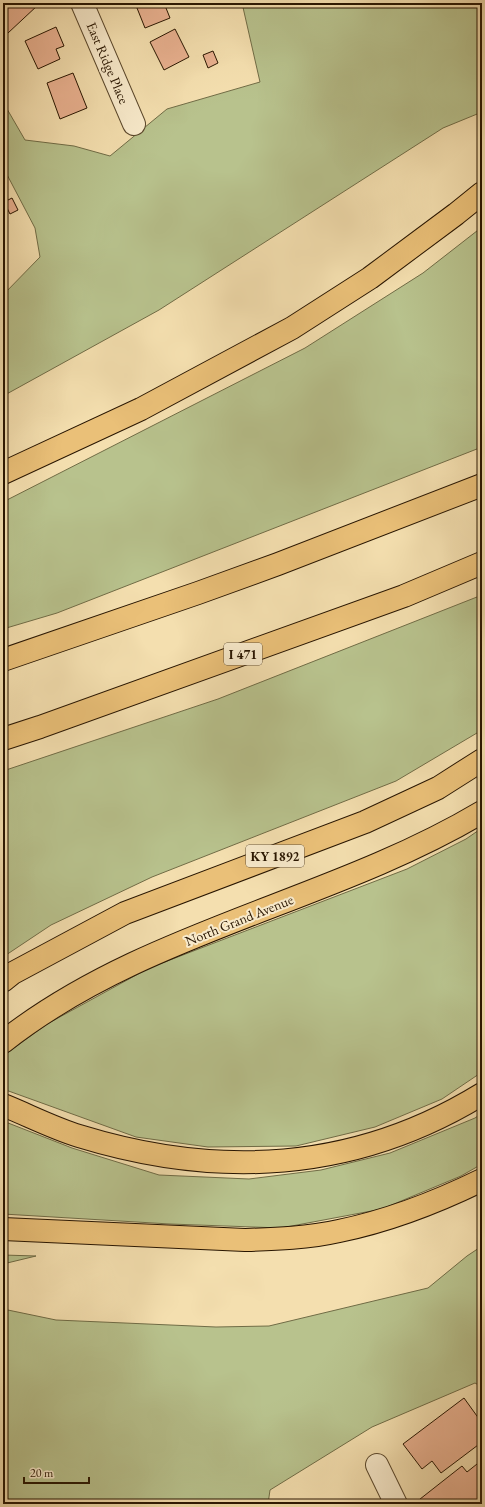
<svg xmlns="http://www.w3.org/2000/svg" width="485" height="1507" font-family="'EB Garamond',serif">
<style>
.green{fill:#b8c28d;stroke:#706c46}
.building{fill:#eab291;stroke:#281500}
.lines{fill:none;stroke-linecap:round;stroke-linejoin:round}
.minor-casing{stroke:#5b482c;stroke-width:24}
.major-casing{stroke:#281500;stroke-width:24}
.highway-casing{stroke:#281500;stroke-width:24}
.minor{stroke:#f8eacb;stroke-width:22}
.major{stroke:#eac078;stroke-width:22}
.highway{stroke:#eac078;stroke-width:22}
.labels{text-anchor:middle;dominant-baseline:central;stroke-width:4;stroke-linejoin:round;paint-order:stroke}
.shield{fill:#f8eacb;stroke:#66553d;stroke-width:1}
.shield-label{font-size:13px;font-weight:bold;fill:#281500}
.street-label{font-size:14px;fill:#281500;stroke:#f8eacb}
</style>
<rect width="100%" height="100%" fill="#f4dfaf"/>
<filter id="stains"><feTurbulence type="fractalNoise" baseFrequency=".005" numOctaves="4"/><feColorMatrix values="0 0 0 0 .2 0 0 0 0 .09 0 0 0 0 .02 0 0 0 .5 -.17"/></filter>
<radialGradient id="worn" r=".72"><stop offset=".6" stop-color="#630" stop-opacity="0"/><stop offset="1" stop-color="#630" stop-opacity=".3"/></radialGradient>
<!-- green -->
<g class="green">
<polygon points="242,3 482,3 482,112 443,128 159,310 3,396 3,295 40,257 35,228 3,167 3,102 25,140 74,146 110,156 167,109 260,82"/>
<polygon points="482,227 482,447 57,613 3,629 3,502 305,348 423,273"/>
<polygon points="482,595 482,730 396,781 152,877 51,925 3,957 3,771 218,699"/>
<polygon points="482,828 482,1072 442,1099 375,1127 296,1146 208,1147 136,1137 3,1089 3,1056 47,1024 149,968 407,869 466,839"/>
<polygon points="482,1113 482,1164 461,1176 382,1209 281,1228 170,1224 3,1214 3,1121 72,1148 159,1175 249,1179 321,1170 390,1153 475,1118"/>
<polygon points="482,1246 482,1387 475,1383 372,1427 270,1490 268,1504 3,1504 3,1309 56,1320 216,1327 269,1326 428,1288 467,1256"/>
<polygon points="3,1255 36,1256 3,1264"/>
</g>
<!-- building -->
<g class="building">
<polygon points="3,3 37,3 38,5 8,33 3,27"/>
<polygon points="135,3 164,3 170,18 145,28"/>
<polygon points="56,27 64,46 56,49 60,59 38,69 25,41"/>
<polygon points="175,29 189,57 164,70 150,42"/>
<polygon points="213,51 218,63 208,68 203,55"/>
<polygon points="73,73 87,108 60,119 47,83"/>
<polygon points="12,198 18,210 10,214 4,202"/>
<polygon points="464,1398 482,1423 482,1427 478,1430 482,1435 482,1442 441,1473 432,1461 422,1469 403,1444"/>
<polygon points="482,1460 482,1504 415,1503 462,1466 467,1472"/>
</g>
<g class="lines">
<!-- minor casing -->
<g class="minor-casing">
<g id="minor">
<polyline points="82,3 134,124"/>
<polyline points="377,1465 396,1504"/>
</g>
</g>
<!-- major casing -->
<g class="major-casing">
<g id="major">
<polyline points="3,981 13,973 125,913 365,822 438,788 482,760"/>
<path d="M3 1042C144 931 329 903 482 812"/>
</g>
</g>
<!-- highway casing -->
<g class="highway-casing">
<g id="highway">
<polyline points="3,473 141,409 292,328 370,278 456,214 482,193"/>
<polyline points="3,660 198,593 278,564 482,485"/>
<polyline points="3,739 40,727 404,596 482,563"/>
<path d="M3 1105C28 1115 53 1128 79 1136 219 1179 355 1172 482 1094"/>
<path d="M3 1229 245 1240C276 1239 308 1238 339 1231 388 1221 437 1202 482 1180"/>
</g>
</g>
<!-- minor -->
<use href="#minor" class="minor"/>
<!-- major -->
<use href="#major" class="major"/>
<!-- highway -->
<use href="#highway" class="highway"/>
</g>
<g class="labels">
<!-- shield labels -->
<g class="shield">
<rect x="224" y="643" width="38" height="22" rx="3"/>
<rect x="246" y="845" width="58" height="22" rx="3"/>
</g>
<g class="shield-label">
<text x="243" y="654">I 471</text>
<text x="275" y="856">KY 1892</text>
</g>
<!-- street labels -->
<g class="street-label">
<text transform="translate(108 63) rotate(67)">East Ridge Place</text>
<text transform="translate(239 920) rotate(-22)">North Grand Avenue</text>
</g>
</g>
<!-- margin -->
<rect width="485" height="1507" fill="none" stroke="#f4dfaf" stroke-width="16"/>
<rect x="4" y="4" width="477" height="1499" fill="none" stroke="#281500" stroke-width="2"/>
<rect x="8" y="8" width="469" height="1491" fill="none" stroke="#281500"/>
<!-- scale -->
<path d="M24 1477v6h65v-6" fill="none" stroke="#281500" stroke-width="2"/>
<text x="30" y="1477" font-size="12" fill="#281500" stroke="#f8eacb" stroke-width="3" paint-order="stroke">20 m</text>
<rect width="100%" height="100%" filter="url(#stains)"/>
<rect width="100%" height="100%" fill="url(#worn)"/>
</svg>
